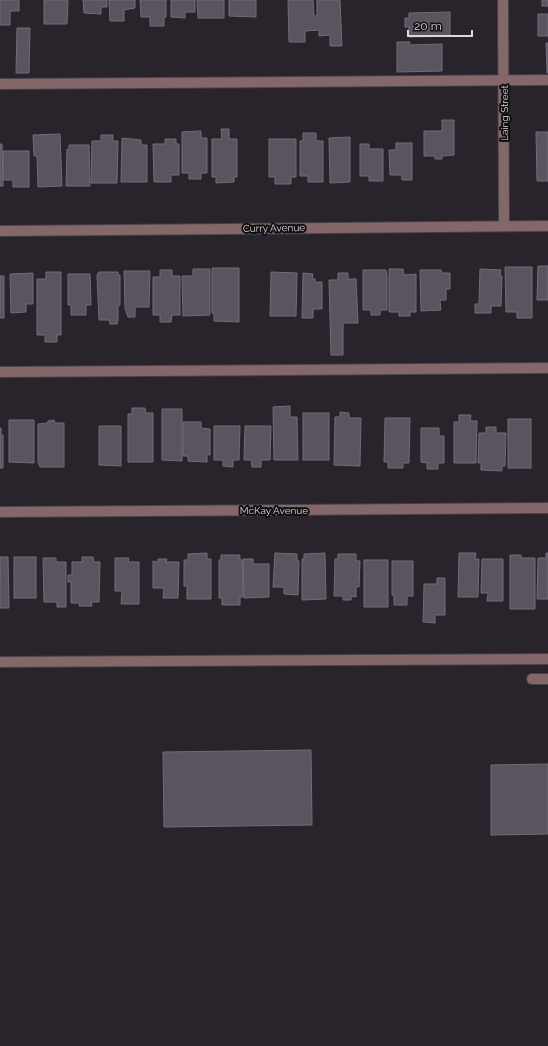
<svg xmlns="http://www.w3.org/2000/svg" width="548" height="1046" font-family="Raleway,sans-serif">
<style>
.building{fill:#59545d;stroke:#726c76}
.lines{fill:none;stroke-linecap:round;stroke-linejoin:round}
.minor-casing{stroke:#454148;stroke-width:12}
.minor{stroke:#846869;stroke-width:10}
.labels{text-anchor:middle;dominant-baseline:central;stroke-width:4;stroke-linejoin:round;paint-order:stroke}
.street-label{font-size:10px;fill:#dbd8dd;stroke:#110f12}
</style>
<rect width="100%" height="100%" fill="#29242c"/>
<!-- building -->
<g class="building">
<polygon points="0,0 19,0 19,11 10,11 10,25 0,25"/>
<polygon points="44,0 68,0 67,24 44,24"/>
<polygon points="83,0 107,0 107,7 101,7 101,14 84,13"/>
<polygon points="109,0 135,0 135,8 124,10 124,21 110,21"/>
<polygon points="140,0 166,0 166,17 164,17 164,26 150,26 150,17 141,17"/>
<polygon points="171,0 195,0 195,12 185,12 185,18 171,17"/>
<polygon points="197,0 224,0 224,18 198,18"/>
<polygon points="229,0 256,0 256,17 229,16"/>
<polygon points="288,0 313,0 314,16 317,16 317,0 340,0 342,46 330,46 330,35 319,36 319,30 305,31 305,42 289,42"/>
<rect x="542" y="0" width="6" height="6"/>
<polygon points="450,12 450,36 409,37 409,27 405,27 405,18 409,18 409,13"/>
<rect x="538" y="14" width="10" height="22"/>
<polygon points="17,28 30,28 29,73 16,73"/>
<polygon points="397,42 410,42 409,45 442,44 442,71 397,72"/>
<polygon points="546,43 548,43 548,73 547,73"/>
<polygon points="442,120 454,120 454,155 442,156 442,159 435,159 435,156 424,156 424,131 442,131"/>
<polygon points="221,129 229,129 229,139 237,139 237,177 234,177 234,182 216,183 216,177 212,177 212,139 222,139"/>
<polygon points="201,131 201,138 207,138 207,173 201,173 201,179 189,179 189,173 182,173 182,132"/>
<polygon points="536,132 548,132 548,181 537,181"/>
<polygon points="303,133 316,133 316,141 323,141 323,182 308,182 308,176 300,176 300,141 303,141"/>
<polygon points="60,134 62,186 38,187 37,156 34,156 33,135"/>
<polygon points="101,135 113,135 113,141 118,141 117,183 91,183 92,141 101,141"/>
<polygon points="350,137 350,182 330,183 329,138"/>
<polygon points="122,138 141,140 141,145 147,145 147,182 121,182"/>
<polygon points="165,139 176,139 176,144 179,144 179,175 171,175 171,182 154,182 153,144 165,144"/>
<polygon points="269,139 296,139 296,177 291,177 291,184 275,184 275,177 269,177"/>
<polygon points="396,143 412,143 412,180 402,180 402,175 390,175 389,150 396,150"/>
<polygon points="0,144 2,144 3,186 0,186"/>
<polygon points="360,144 369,144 369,149 383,149 383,181 369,181 369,176 360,176"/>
<polygon points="69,145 89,145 90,186 66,186 67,149 69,150"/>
<polygon points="3,151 29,151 29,187 13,187 13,180 3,180"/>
<polygon points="538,266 548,266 548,300 537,300"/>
<polygon points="505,267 532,267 532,318 517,318 517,312 506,312"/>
<polygon points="212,268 239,268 239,322 214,321 214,313 212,313"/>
<polygon points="193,269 210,269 210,315 183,316 182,276 193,276"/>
<polygon points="389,269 403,269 404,275 416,274 416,312 410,312 410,316 399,316 399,312 389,312"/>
<polygon points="480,269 501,270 500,276 502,276 501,306 491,306 491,313 475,313 475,304 479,304"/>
<polygon points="160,270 172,270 172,276 180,276 180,315 172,315 171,322 160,322 160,315 153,315 153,277 160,277"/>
<polygon points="363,270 386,270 387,277 387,310 380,310 380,315 371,315 371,310 363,310"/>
<polygon points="420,270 441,270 442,273 450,273 450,289 446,289 446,300 440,300 441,310 421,311"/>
<polygon points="124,271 150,271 149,307 135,307 135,317 128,317 125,308"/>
<polygon points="46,272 61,272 61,335 57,335 57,342 45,342 45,335 37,335 37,279 46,279"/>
<polygon points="99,272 118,272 118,275 120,275 120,305 118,306 118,320 117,324 110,324 109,320 99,320 97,275"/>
<polygon points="271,272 297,273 296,316 270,316"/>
<polygon points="33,273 33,304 26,304 26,312 11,313 10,274"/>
<polygon points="303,273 313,274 312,279 315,279 315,282 322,282 322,309 313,309 313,318 302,318"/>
<polygon points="338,273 348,273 348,279 356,279 358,323 343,323 343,355 331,355 329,280 338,280"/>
<polygon points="68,274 90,274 91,305 86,305 86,315 71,315 71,305 68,305"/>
<rect x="0" y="276" width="4" height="42"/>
<polygon points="290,406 290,417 297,417 298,460 274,460 273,407"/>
<polygon points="132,408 145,408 146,413 153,413 153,462 128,462 128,414 132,414"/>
<polygon points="162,409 182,409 182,461 162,460"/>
<polygon points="340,412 349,413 349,418 361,418 360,466 334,465 335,417 340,417"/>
<rect x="303" y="413" width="26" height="47"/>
<polygon points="459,415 471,415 470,421 477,421 476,463 454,463 454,422 459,422"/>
<polygon points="385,418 410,418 409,463 403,463 403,468 388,468 388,462 384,462"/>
<rect x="508" y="419" width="23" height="49"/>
<polygon points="9,420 34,420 34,463 9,462"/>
<polygon points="54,420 55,423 64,423 64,467 40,467 38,462 38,424 48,423 48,421"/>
<polygon points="183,422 201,422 201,428 210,429 210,455 207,455 207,462 188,461 188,456 183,456"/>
<polygon points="99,426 121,426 121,466 99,465"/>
<polygon points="214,426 240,426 239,460 233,460 233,467 223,466 223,460 214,460"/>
<polygon points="245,426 271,426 270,460 261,460 261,467 252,467 251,460 244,460"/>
<polygon points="486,427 496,427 496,433 506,433 505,466 502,466 502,471 481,470 481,463 478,463 479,433 486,433"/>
<polygon points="0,428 1,428 1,435 3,435 3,468 0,468"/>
<polygon points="421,428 439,428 439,436 444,436 444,463 438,463 438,469 427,469 427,463 421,462"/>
<polygon points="207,553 207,559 211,559 211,599 187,599 187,586 184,586 184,560 188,560 188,554"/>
<polygon points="275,553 297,554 297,561 299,561 298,595 284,594 284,587 273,587"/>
<polygon points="325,553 326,599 302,600 302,559 304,559 304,554"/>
<polygon points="459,553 476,553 475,559 479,559 478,597 458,597"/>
<polygon points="546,553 548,553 548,599 537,599 538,558 546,558"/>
<polygon points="338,554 356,554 356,561 360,561 359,587 356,587 356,597 351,596 351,600 343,600 343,596 334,596 335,559 338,559"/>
<polygon points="221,555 240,555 240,560 243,560 243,597 240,597 240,605 222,605 222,598 219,598 219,560 221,560"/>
<polygon points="510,555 521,555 521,558 535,558 535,609 510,609"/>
<polygon points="0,557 8,557 9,608 0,608"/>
<rect x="14" y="557" width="22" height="41"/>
<polygon points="82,557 93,557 94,562 100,562 99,602 91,602 92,606 79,606 80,603 71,603 71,582 68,582 68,575 72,575 72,562 82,562"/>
<polygon points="43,558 56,558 56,562 66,562 66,607 57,607 57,602 44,602"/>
<polygon points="115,558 129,558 128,562 139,562 139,604 121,604 122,591 115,591"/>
<polygon points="158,559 167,559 166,562 179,562 178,598 163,598 164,588 153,588 153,561 158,562"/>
<polygon points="243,559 253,559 253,564 269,564 269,597 244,598"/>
<polygon points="482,559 503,559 503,601 487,601 488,593 481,593"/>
<rect x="364" y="560" width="24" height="47"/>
<polygon points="392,561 413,561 413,596 407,596 407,605 394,605 394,595 392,595"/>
<polygon points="437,578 445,578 445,615 435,615 435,623 423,622 424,584 437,584"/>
<polygon points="311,750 312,825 164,827 163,752"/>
<polygon points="548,764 548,834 491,835 491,765"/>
</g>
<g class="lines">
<!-- minor casing -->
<g class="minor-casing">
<g id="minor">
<polyline points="503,0 504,226"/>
<polyline points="0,84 548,80"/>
<polyline points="0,231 548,226"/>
<polyline points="0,372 548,368"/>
<polyline points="0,512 548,508"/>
<polyline points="0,662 548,659"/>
<polyline points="532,679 548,679"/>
</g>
</g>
<!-- minor -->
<use href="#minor" class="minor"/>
</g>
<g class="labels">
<!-- street labels -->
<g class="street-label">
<text transform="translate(504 113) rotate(-90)">Laing Street</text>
<text transform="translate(274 228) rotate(-1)">Curry Avenue</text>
<text x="274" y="510">McKay Avenue</text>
</g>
</g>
<!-- scale -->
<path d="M408 30v6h64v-6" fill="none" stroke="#dbd8dd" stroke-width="2"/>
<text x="414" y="30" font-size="12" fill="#dbd8dd" stroke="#110f12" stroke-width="3" paint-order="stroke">20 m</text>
</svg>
